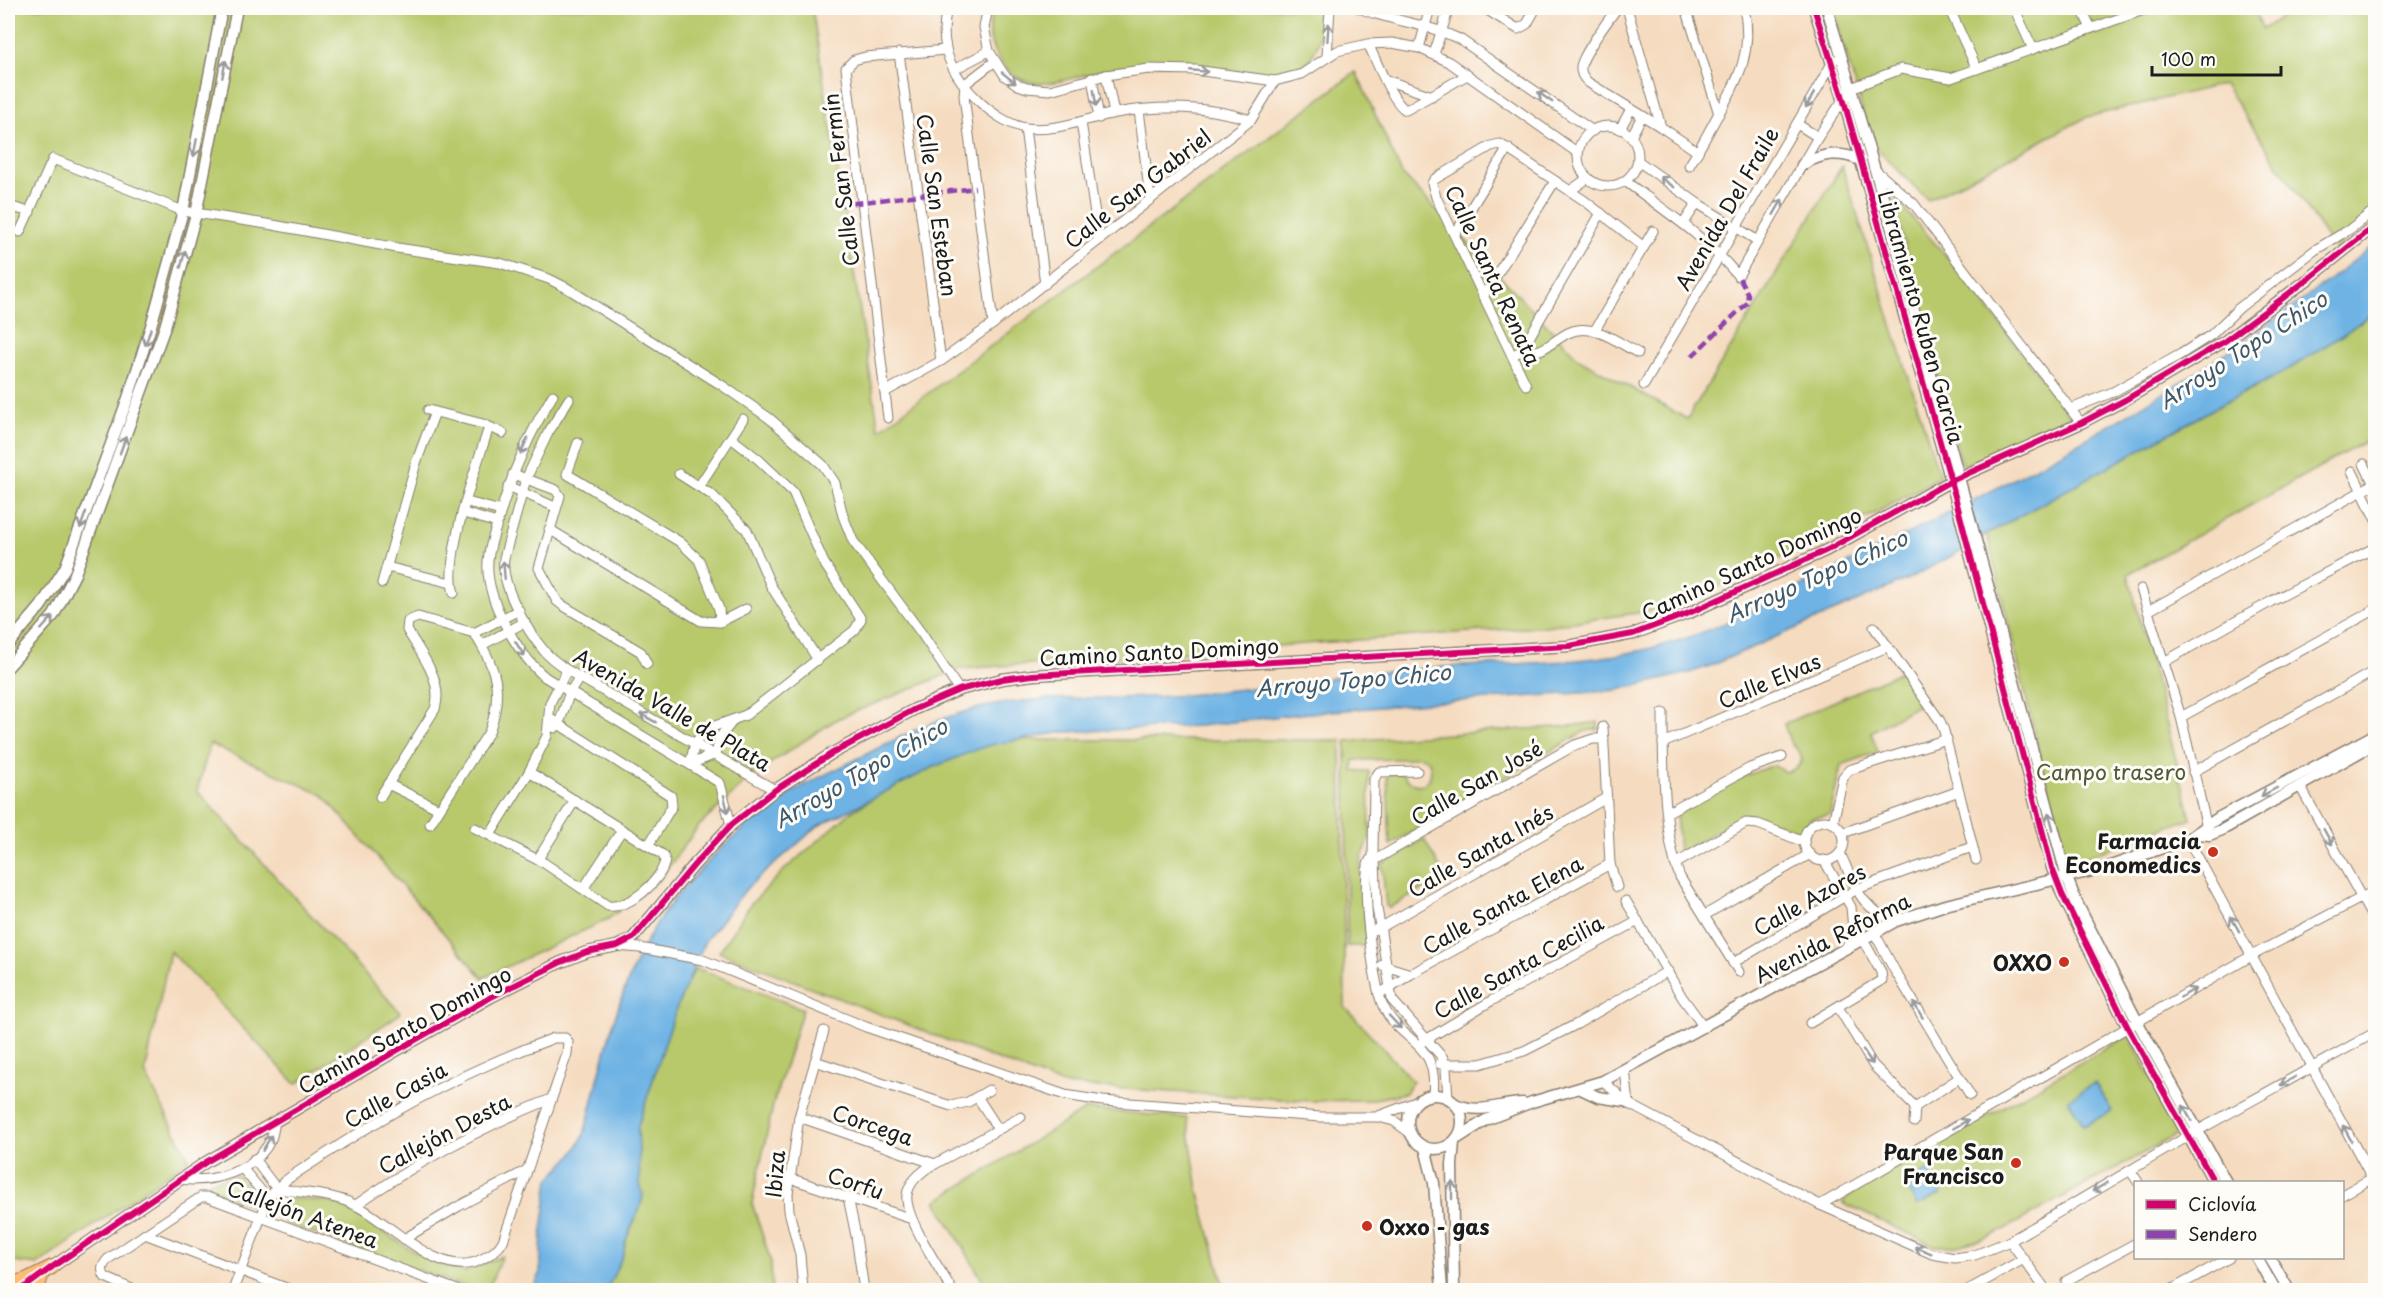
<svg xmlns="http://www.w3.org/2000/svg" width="2383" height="1298" font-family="'Playpen Sans',sans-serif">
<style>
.green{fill:#b8c96c;stroke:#6a7244;stroke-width:1.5}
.water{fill:#6eb3e4;stroke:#456880;stroke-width:1.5}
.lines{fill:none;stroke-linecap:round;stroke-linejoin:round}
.minor-casing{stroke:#887c6e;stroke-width:11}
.tertiary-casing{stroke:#887c6e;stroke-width:13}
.primary-casing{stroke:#887c6e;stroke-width:16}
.minor{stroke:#fff;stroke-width:9}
.tertiary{stroke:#fff;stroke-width:10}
.primary{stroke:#ffbb71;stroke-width:14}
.quiet{stroke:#8e44ad;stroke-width:4.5;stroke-dasharray:9 4.5;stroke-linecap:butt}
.cycleway-casing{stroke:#fdfcf7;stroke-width:10}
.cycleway{stroke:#d6006c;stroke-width:6}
.oneway{stroke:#999}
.poi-dot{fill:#c8321e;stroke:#fdfcf7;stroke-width:2}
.labels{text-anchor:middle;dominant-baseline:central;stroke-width:6;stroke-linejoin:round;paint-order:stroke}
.street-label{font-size:21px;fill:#1c1c1c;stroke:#fdfcf7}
.park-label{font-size:21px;fill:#535938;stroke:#fdfcf7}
.poi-label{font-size:21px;font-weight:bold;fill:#1c1c1c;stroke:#fdfcf7;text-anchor:end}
.water-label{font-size:22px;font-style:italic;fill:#3d586c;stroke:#fdfcf7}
</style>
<rect width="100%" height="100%" fill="#fdfcf7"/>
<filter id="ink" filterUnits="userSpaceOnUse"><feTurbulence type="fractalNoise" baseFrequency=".0167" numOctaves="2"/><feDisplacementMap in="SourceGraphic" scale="12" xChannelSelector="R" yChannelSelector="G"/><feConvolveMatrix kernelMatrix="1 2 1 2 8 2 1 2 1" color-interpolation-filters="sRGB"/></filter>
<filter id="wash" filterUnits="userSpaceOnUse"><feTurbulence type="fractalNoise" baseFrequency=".008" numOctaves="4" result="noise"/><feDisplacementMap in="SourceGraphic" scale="24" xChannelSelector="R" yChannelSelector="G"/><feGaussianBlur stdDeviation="1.35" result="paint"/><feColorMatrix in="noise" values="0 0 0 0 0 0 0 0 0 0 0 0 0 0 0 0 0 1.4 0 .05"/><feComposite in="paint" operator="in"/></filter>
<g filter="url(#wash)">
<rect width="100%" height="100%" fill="#f5dbbf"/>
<!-- green -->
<g class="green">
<polygon points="8,8 812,8 879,430 1356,72 1402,174 1579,359 1687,419 1842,166 1940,477 1876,513 1672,608 1538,627 960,669 837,719 754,774 698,827 659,880 608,919 483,978 323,795 210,744 197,791 401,1013 296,1084 170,951 145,1073 189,1159 37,1265 8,1261"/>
<path d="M995 8H1321C1325 34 1316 66 1287 74 1263 82 1209 64 1179 64 1154 64 1130 65 1106 70 1061 78 1023 104 994 51 988 40 988 19 995 8Z"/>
<polygon points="1833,8 2253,8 2263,29 2295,8 2375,8 2375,212 2335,250 2224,84 2087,117 1928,200 1872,144"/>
<polygon points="1891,194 1964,276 2072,419 1962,466"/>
<polygon points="2375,311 2375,436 2128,574 2191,818 2066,865 1987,534 2224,403 2286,371 2341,336"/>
<path d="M1902 671 1923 702 1871 732 1878 752 1841 765 1830 815 1812 818 1800 831 1747 814 1679 853 1676 813 1737 779 1773 765 1785 772C1797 770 1808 761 1797 749 1793 745 1794 748 1791 743 1788 737 1786 730 1784 724Z"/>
<path d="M1598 722V729L1585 731 1390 845 1387 774H1403C1415 793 1437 786 1429 761 1421 756 1416 755 1408 759L1354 760 1353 771H1369L1370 839 1362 856 1360 870 1368 946H1347L1346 741 1570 726Z"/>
<polygon points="988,740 1341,740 1345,1007 1413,1081 1405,1093 1369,1100 1313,1101 1063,1085 719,952 750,905 782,872 851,812 929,764"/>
<polygon points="1424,839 1445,877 1389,908 1386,906 1382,864"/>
<polygon points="696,968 803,1009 774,1101 752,1203 771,1262 772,1290 592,1290 598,1225 662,1025"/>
<polygon points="2129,1035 2180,1133 1990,1237 1957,1246 1935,1246 1842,1203 1854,1192"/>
<polygon points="1086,1109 1187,1118 1198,1190 1225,1290 988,1290 936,1201"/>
<polygon points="238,1175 259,1200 257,1209 200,1184"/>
<polygon points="292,1198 326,1201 345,1207 413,1251 445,1266 464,1272 502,1256 488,1290 474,1290 285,1223 282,1209 284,1202"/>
</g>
<!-- water -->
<g class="water">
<path d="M2375 244V311L2341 336 2286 371 2224 403 1987 534 1961 551 1908 579 1710 666 1689 673 1618 690 1580 693 1427 703 1298 714 1200 726 1063 732 990 745 973 751 934 767 818 826 747 888 705 941 675 1012 638 1126 640 1183 643 1196 640 1208 626 1240 623 1255 610 1283 603 1290H533L540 1274 542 1230 549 1179 573 1154 584 1135C602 1067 615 995 651 933 675 889 743 824 785 797 809 781 836 770 861 757 906 733 949 712 1000 704 1056 695 1114 700 1171 696 1253 690 1334 676 1416 669 1497 662 1581 667 1660 646 1720 631 1780 595 1836 569 2025 478 2212 376 2375 244Z"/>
<polygon points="2095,1083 2112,1111 2084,1126 2068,1099"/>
<polygon points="1929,1170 1941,1194 1917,1206 1905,1182"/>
</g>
</g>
<g filter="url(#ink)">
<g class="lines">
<!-- minor casing -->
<g class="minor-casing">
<g id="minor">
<path d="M947 8C944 20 943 35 946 48 951 80 994 123 1026 128 1058 132 1086 118 1116 113 1160 105 1209 106 1251 120"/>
<polyline points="988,8 984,27 989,51 1005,76 1018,85 1027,88 1050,90 1106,75 1149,69 1195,70 1275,81 1302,74 1337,51 1368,44 1392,43 1419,48 1449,62 1578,153"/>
<path d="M1359 8C1393 22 1428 23 1461 40L1593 131"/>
<polyline points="1484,8 1518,29 1527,24 1536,8"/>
<path d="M1617 8C1608 21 1584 52 1581 66 1580 73 1584 79 1589 83L1661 127 1698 152"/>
<polyline points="1627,8 1661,127"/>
<polyline points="1686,8 1719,114"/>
<polyline points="1949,8 1977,69"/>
<polyline points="2014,8 2033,49"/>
<polyline points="2081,8 2091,28"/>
<path d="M1368 44C1376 59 1392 103 1406 110L1467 75"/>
<polyline points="1419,48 1430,8"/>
<polyline points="899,53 941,361"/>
<polyline points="1434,54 1449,8"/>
<polyline points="1327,56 1330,8"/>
<polyline points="955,69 989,51"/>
<polyline points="1106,75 1114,113"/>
<polyline points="1092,78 1099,118"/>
<polyline points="1386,80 1432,96"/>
<polyline points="1139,110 1150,198"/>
<polyline points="1081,122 1099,240"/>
<polyline points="1797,124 1818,137"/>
<circle cx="1608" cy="156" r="30"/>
<polyline points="1025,128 1045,284"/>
<polyline points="1620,129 1631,109"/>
<polyline points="1631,137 1642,116"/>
<polyline points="1638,161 1697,203 1758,241"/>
<path d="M1689 166C1700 149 1709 131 1719 113 1740 77 1753 50 1744 8"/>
<polyline points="1874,169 1914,204 2081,423"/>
<path d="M1625 181C1665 211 1706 237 1738 276L1818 137 1851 88 1901 69 1951 78 2149 8"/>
<polyline points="1570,191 1588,178"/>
<polyline points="8,206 30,212"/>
<polyline points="1684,223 1697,203"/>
<polyline points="20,232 53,159 183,211 273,225 397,248 500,263 549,279 567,288 723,386 769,418 823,465 835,483 843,516 853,541 922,634 959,690"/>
<polyline points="1455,234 1508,148"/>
<polyline points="1483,297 1555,181"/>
<polyline points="993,324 964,96 965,84 994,62"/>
<polyline points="1595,330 1653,231"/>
<polyline points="1522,350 1601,213"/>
<path d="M1517 353C1525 349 1532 353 1540 350 1550 346 1558 338 1568 333 1592 321 1617 342 1638 353"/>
<polyline points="1526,385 1436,197 1432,183 1435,179 1491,146 1500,144 1585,201 1644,247"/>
<polyline points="1644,385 1834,60"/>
<polyline points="885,392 941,361 993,324 1251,120 1275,81"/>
<path d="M553 395C528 435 511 475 498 521 494 534 489 547 488 561 485 599 517 653 545 677L720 783 731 825"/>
<path d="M569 399 548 433 526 479 504 558C500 585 527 631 545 652 551 659 559 664 567 670L775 790"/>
<polyline points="2071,409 2113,392 2181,354 2211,335 2239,308 2315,250 2350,229 2376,209"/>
<polyline points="428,410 483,424 503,433"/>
<polyline points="888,418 846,68 854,60 865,57 946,50"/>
<polyline points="578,443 567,474 680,542 699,560 719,609 720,622"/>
<polyline points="2364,464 2376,488"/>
<polyline points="2352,471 2376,520"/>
<polyline points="513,474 556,490 560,496 539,568 557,601 562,605 641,652 647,664"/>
<polyline points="679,474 712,495 747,530 771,586 818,660"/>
<polyline points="508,486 555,507"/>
<polyline points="699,486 743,419"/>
<polyline points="467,502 501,511"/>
<polyline points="464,513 497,523"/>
<polyline points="549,529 701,621 720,622 746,609"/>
<polyline points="387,567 451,583"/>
<polyline points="382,583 416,463 435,412"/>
<polyline points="2141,589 2181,717 2208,832"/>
<path d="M454 593C443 556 477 465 489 427"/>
<polyline points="2148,611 2376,483"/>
<polyline points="1874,627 1940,721 1944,731 1976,860"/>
<polyline points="482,645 525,622"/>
<polyline points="2164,662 2272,601 2376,547"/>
<path d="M1663 713C1663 759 1663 836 1680 877L1739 972"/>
<polyline points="2181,717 2376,609"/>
<polyline points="549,718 671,796 672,806 648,846"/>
<polyline points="1603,727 1610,864 1617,887"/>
<polyline points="555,728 561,718 570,692 579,678"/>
<polyline points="1663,743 1887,647"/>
<polyline points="690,764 695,743 703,733 715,726 746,715 855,630 861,619 824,563 793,492 758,459 731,438"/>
<polyline points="690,764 716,754 720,737 732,722"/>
<polyline points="1417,771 1379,772 1374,779 1373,855 1375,861 1377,908 1392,1000 1443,1058 1446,1069 1448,1098"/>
<polyline points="2193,772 2376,670"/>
<polyline points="388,784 439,809"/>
<polyline points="2300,786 2376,924"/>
<path d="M380 797 435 709C444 681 421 654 407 630L408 621 418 617 474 633 519 610"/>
<polyline points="1668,812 1750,768 1782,757"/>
<circle cx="1824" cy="841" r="20"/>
<polyline points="1833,823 1843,777 1849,770 1947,739"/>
<path d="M430 824 489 732C504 692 496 667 474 633"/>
<path d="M475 828 544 863 608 906C629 909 662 881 665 860L663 855 529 772"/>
<polyline points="1843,833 1959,791"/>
<polyline points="490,835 529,772 547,736 550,703 567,670"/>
<polyline points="2188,839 2376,1185"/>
<path d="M1840 853C1855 885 1859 909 1896 921"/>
<polyline points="538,859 575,800"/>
<path d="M1370 860C1360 880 1373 985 1383 1006 1402 1045 1439 1040 1433 1095"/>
<polyline points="1824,860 1851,907 1853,929 1846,949"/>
<polyline points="1368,864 1575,745 1593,739 1604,739"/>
<polyline points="1675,864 1746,823 1758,824 1804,842"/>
<polyline points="583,889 622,830"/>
<polyline points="1626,901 1682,997 1704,1027"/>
<polyline points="1705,915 1810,854"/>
<polyline points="1370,931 1380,928 1606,798"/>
<polyline points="1874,932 1895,971 1970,1095"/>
<polyline points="617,946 640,948 703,960 866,1027 1065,1095 1103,1101 1321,1117 1376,1117 1416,1102"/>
<polyline points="1733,963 1857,889 1972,847"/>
<polyline points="1382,965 1411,974"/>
<polyline points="1379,994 1411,974 1610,864"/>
<polyline points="1838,1007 1873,1065 1915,1107"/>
<polyline points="1810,1023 1882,980 1881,972 1862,938"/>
<polyline points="1422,1042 1491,1001 1638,921"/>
<polyline points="815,1061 951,1106 968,1102 989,1090"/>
<polyline points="1440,1064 1480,1064 1524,1051 1577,1024 1668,971"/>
<polyline points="1625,1070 1629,1104"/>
<polyline points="1603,1081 1629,1104 1820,1205 1932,1254 1955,1258 1975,1255 2010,1241 2197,1131 2376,1032"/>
<polyline points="978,1098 998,1129"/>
<polyline points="1915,1107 1959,1078"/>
<polyline points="799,1117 935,1164"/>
<polyline points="1378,1117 1394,1121 1409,1132"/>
<polyline points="1914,1122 1915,1107"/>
<polyline points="242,1168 268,1199"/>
<polyline points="2130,1170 2138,1182"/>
<polyline points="789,1178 912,1219"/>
<path d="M180 1179C212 1183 256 1172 271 1139 273 1134 274 1127 275 1121"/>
<polyline points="2342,1195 2376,1176"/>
<polyline points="848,1197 856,1236 864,1290"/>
<path d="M356 1205C417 1162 482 1127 551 1099"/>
<polyline points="1820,1205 2253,955 2376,890"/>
<polyline points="145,1234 291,1290"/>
<polyline points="404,1239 459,1206 527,1170"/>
<polyline points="2010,1241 2046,1290"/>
<polyline points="2066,1281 2136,1243"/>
<path d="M134 1290 105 1277C100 1269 103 1265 108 1259L201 1197H207L457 1290"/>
<path d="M233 1290 268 1199C280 1181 303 1169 321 1157 394 1109 472 1068 554 1038H565L568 1042 567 1054 503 1241C498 1250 491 1254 482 1259 442 1282 391 1223 357 1206 333 1193 303 1194 276 1188L254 1159"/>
<polyline points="803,1290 800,1255 789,1211 788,1194 799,1117 824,1031"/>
<path d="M952 1290C940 1269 904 1217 907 1195 909 1183 917 1176 926 1169L1021 1117"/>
<polyline points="1968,1290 2022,1260"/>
<polyline points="2171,1290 2229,1258"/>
</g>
</g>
<!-- tertiary casing -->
<g class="tertiary-casing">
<g id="tertiary">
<polyline points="1814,8 1843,98 1951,481 2052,868 2062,894 2128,1028 2214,1182"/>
<polyline points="1827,8 1886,207 2067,878 2077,903 2138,1023 2226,1182"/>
<path d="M1802 165C1823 153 1838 151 1861 160"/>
<polyline points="8,645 41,606 65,568 128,398 151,326 183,211 222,8"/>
<polyline points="8,667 54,615 75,574 165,327 196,214 237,8"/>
<polyline points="2199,834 2209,835 2222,830 2376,743"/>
<polyline points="1581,1089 1598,1097 1624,1101"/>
<circle cx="1435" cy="1122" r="27"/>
<path d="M1455 1104C1483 1115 1495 1104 1523 1103"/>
<polyline points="1458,1138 1486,1120 1532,1102 1603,1081 1896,921 1945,905 2105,868 2188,839 2218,818 2376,734"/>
<polyline points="1454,1142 1452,1165 1454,1290"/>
<polyline points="1425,1148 1434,1183 1442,1290"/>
<polyline points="2257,1258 2275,1290"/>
<polyline points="2270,1258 2289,1290"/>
<polyline points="21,1290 52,1267 206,1162 396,1051 491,997 559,963 587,952 617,946 633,938 695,864 731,825 775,790 831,754 915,709 959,690 1002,679 1033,675 1569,646 1633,634 1689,613 1827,550 1951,481 2081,423 2125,400 2225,341 2311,277 2376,225"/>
</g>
</g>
<!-- primary casing -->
<g class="primary-casing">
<g id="primary">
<polyline points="8,1285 26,1280 52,1267"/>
<polyline points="37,1290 41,1276"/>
</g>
</g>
<!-- minor -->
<use href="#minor" class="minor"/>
<!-- tertiary -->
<use href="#tertiary" class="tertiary"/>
<!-- primary -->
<use href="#primary" class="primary"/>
<!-- quiet -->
<g class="quiet">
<polyline points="840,205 975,188"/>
<polyline points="1692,356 1747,303 1748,294 1738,276"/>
</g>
<!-- cycleway casing -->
<g class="cycleway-casing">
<g id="cycleway">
<polyline points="1814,8 1843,98 1951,481 2052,868 2062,894 2128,1028 2214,1182"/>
<polyline points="21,1290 52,1267 206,1162 396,1051 491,997 559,963 587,952 617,946 633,938 695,864 731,825 775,790 831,754 915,709 959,690 1002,679 1033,675 1569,646 1633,634 1689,613 1827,550 1951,481 2081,423 2125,400 2225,341 2311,277 2376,225"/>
</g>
</g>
<!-- cycleway -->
<use href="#cycleway" class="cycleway"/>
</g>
<!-- one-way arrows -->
<defs><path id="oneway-shaft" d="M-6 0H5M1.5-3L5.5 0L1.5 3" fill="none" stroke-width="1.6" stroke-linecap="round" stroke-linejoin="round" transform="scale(1.5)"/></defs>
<g class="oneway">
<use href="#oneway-shaft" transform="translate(1328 32) rotate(-86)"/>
<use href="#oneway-shaft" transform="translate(224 69) rotate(-79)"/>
<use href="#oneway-shaft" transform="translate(1199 71) rotate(5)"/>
<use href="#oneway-shaft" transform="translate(1009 78) rotate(39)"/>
<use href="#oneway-shaft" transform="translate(1545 97) rotate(-145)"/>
<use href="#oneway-shaft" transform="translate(1095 98) rotate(81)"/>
<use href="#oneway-shaft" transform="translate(1810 100) rotate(120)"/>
<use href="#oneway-shaft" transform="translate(195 148) rotate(101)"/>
<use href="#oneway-shaft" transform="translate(1667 182) rotate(-145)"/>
<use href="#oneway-shaft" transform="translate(1778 207) rotate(-60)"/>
<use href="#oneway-shaft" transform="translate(183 259) rotate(-75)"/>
<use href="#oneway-shaft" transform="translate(148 337) rotate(108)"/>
<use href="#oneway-shaft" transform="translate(123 445) rotate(-70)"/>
<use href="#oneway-shaft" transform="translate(524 446) rotate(114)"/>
<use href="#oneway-shaft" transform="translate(83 520) rotate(110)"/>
<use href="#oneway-shaft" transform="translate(504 570) rotate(-95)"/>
<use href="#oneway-shaft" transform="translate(47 623) rotate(-48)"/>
<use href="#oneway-shaft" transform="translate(520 649) rotate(58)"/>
<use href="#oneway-shaft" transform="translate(648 718) rotate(-151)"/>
<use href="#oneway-shaft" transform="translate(2269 792) rotate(152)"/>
<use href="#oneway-shaft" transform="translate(726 804) rotate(77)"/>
<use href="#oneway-shaft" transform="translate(2051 821) rotate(-105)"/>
<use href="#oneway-shaft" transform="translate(2328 837) rotate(61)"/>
<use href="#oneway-shaft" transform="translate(2235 924) rotate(-119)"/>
<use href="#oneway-shaft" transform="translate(2188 993) rotate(-30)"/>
<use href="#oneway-shaft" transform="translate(1918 1010) rotate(-121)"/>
<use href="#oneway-shaft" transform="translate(1395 1022) rotate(47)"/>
<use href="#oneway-shaft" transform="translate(1868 1057) rotate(56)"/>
<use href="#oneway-shaft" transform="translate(2288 1081) rotate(151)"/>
<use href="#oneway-shaft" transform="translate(2187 1113) rotate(-119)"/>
<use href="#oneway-shaft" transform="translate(1961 1124) rotate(-30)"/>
<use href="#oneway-shaft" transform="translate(2347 1133) rotate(-119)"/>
<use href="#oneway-shaft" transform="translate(267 1143) rotate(-60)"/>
<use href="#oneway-shaft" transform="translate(2100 1187) rotate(150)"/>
<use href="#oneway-shaft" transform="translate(1452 1190) rotate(-90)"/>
<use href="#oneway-shaft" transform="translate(1923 1250) rotate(-158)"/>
</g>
</g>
<!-- markers -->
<g class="poi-dot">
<circle cx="2213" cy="852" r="6"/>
<circle cx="2064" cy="962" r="6"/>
<circle cx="2016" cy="1163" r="6"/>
<circle cx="1367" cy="1226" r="6"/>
</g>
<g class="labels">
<!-- street labels -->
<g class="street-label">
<text transform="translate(840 180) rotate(-97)">Calle San Fermín</text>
<text transform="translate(1137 188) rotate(-38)">Calle San Gabriel</text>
<text transform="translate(938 205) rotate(82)">Calle San Esteban</text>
<text transform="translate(1726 208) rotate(-60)">Avenida Del Fraile</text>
<text transform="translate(1494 275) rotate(65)">Calle Santa Renata</text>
<text transform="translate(1922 317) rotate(74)">Libramiento Ruben Garcia</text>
<text transform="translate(1751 563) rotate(-25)">Camino Santo Domingo</text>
<text transform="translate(1159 651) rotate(-3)">Camino Santo Domingo</text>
<text transform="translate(1769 680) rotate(-23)">Calle Elvas</text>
<text transform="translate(673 709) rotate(30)">Avenida Valle de Plata</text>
<text transform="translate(1476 782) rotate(-30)">Calle San José</text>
<text transform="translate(1480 850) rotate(-30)">Calle Santa Inés</text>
<text transform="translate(1809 899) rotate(-29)">Calle Azores</text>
<text transform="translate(1502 904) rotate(-29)">Calle Santa Elena</text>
<text transform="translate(1832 937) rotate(-27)">Avenida Reforma</text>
<text transform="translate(1518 966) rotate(-29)">Calle Santa Cecilia</text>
<text transform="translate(404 1029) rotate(-29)">Camino Santo Domingo</text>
<text transform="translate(395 1094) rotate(-29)">Calle Casia</text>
<text transform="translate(873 1124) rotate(19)">Corcega</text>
<text transform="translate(444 1133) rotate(-28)">Callejón Desta</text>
<text transform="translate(774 1174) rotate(-85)">Ibiza</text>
<text transform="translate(856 1182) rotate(19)">Corfu</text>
<text transform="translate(303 1213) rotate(20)">Callejón Atenea</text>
</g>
<!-- park labels -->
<g class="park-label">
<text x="2111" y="771">Campo trasero</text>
</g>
<!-- poi labels -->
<g class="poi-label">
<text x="2201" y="840">Farmacia<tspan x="2201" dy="24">Economedics</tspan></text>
<text x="2052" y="962">OXXO</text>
<text x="2004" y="1151">Parque San<tspan x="2004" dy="24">Francisco</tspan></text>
<text x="1379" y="1226" text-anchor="start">Oxxo - gas</text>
</g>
<!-- water labels -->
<g class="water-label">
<text transform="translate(2242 349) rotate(-33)">Arroyo Topo Chico</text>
<text transform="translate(1816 575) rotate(-24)">Arroyo Topo Chico</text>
<text transform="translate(1353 679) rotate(-5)">Arroyo Topo Chico</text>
<text transform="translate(860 772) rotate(-30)">Arroyo Topo Chico</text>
</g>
</g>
<!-- margin -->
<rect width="2383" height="1298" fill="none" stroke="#fdfcf7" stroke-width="30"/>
<!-- legend -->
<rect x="2134" y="1181" width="210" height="78" fill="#fdfcf7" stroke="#a3a29f" stroke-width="1.5"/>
<rect x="2146" y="1200" width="30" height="9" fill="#d6006c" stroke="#a3a29f" stroke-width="1.5"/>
<text x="2188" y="1211" font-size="18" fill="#1c1c1c">Ciclovía</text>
<rect x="2146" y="1230" width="30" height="9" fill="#8e44ad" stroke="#a3a29f" stroke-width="1.5"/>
<text x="2188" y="1241" font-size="18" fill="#1c1c1c">Sendero</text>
<!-- scale -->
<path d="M2152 66v9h129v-9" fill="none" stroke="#1c1c1c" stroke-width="3"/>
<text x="2161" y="66" font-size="18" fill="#1c1c1c" stroke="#fdfcf7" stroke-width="4.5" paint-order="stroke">100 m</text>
</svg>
